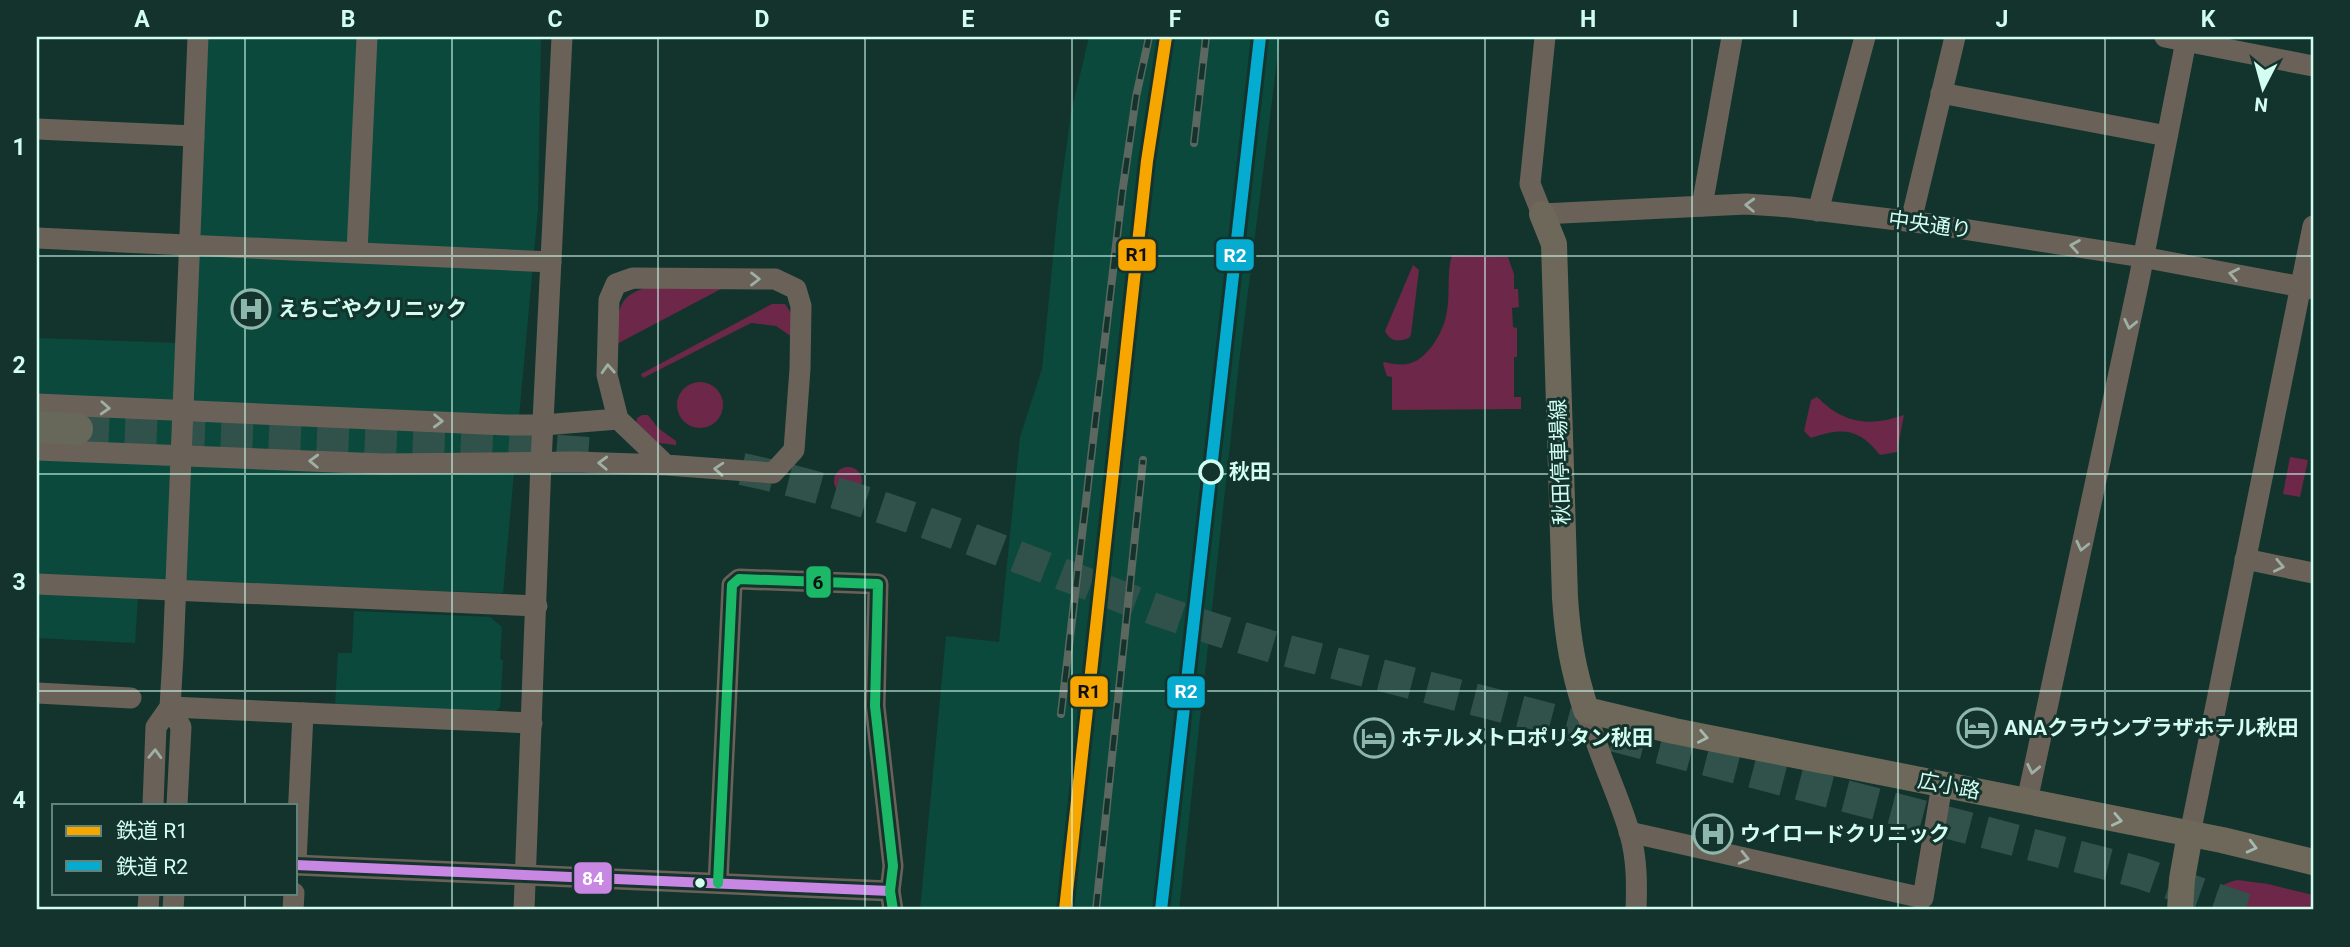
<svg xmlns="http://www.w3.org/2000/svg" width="2350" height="947" font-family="Roboto,'Noto Sans JP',sans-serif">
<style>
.built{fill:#0b493d}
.green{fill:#6c2749}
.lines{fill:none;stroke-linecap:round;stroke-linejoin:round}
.highway-tunnel{stroke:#30524a;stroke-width:32;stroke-dasharray:32 16;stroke-linecap:butt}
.minor{stroke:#6a6258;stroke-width:21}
.major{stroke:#6e685b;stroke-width:26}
.highway{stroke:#67675a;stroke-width:32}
.rail-casing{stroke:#5b675f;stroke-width:8}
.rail{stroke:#14332c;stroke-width:5;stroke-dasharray:16;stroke-linecap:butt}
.bus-1-casing{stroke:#14332c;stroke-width:16}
.bus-2-casing{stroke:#14332c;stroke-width:16}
.bus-1{stroke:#c787e3;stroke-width:10}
.bus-2{stroke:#1ab867;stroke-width:10}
.rail-1-casing{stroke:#14332c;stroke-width:18}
.rail-2-casing{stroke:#14332c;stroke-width:18}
.rail-1{stroke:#f7a600;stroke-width:12}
.rail-2{stroke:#06acd0;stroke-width:12}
.oneway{stroke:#9eb0a4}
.oneway2{stroke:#a4baae}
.grid{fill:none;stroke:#d1fef1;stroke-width:2;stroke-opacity:0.55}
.stop-dot{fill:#14332c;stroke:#d1fef1;stroke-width:3.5}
.bus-dot{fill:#d1fef1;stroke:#14332c;stroke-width:2.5}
.labels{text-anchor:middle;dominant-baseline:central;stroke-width:6;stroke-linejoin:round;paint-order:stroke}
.street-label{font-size:21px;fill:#d1fef1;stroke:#14332c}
.poi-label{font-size:21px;font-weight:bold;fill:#d1fef1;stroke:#14332c;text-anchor:start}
.stop-label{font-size:21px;font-weight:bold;fill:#d1fef1;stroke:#14332c;text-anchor:start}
.line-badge{stroke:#14332c;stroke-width:2.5}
.badge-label{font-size:19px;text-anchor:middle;font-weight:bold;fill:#fff}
.pale-badge-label{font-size:19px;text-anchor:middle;font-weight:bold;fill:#111}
.neatline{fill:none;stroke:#d1fef1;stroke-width:2.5}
.grid-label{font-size:23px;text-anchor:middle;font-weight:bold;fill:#d1fef1}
</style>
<rect width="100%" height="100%" fill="#13342d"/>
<!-- built -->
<g class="built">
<polygon points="193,37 541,37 538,209 503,593 139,581 135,643 37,638 37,338 180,343"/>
<polygon points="1089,37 1280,37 1239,363 1179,910 920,910 946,636 999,642 1020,437 1042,369 1058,208 1071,113"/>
<polygon points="354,611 490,617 502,627 500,659 503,660 500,707 495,712 335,706 338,653 352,653"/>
</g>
<!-- green -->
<g class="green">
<path d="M1452 255 1508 257 1514 274V289H1518L1519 307 1512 308 1513 327 1517 328V357H1514V397H1521V409L1392 410V377L1387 376 1383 364 1384 362C1393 364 1402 366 1411 363 1428 358 1443 332 1446 316 1451 296 1446 274 1452 255Z"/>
<path d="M1413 265 1419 270 1411 334 1409 338C1399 342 1390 342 1385 331Z"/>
<path d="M655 286 721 289 615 345C619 310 615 293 655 286Z"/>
<polygon points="772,304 785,304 791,313 792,337 776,326 751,323 643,378 641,374"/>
<circle cx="700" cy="405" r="23"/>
<path d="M1817 397C1844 424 1869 427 1904 415L1897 452 1880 455C1858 427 1841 428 1811 438L1804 431 1811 400Z"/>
<polygon points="642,415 648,415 658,428 676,441 676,445 650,442 636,424 637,418"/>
<polygon points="2290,457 2308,460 2300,497 2283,494"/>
<circle cx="848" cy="481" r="14"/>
<path d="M2238 880 2268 884 2313 895V910H2214C2216 891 2217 884 2238 880Z"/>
</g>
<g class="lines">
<!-- highway-tunnel -->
<g class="highway-tunnel">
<polyline points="77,429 500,447 604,454"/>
<path d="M742 469C884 499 1016 558 1151 608 1191 622 1232 635 1273 647L2141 873 2247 910"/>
</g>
<!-- minor -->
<g class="minor">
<polyline points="1545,37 1530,184 1542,214 1746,204 1790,207 1931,224 2142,257 2313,289"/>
<polyline points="2165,37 2313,66"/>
<polyline points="1941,93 2167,136"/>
<polyline points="37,129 194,136"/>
<polyline points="1702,206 1732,37"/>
<polyline points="1818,211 1865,37"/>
<polyline points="1911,221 1955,37"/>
<polyline points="37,238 551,262"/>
<polyline points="357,252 367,37"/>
<polyline points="37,404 507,425 543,425 618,419"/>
<polyline points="37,450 383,464 576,462 666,465 773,473 794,450 800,369 801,306 796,289 775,279 633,278 616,284 609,300 607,375 618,419 666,465"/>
<polyline points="2245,559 2313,573"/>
<polyline points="37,584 537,606"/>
<polyline points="37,693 131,698"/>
<polyline points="170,707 532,723"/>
<polyline points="170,707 181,727 177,805"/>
<path d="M1586 710C1597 753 1618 792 1630 834 1637 859 1637 884 1636 910"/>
<polyline points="2027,801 2139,280 2186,41"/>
<polyline points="153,805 156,727 170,707 173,656 198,37"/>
<polyline points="1629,832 1923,898 1942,785"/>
<polyline points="2190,834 2313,226"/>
<polyline points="296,862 303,713"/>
<polyline points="296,865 890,891"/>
<polyline points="718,883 732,585 739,579 878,584 875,706 893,866 890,891 893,910"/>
<polyline points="148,910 149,893"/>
<polyline points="173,910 174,893"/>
<polyline points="293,910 294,893"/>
<polyline points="524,910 541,462 562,37"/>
</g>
<!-- major -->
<g class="major">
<path d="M1542 214 1554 244 1565 598C1568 641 1573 669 1586 710L1674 731 2222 840 2313 862"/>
<polyline points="2180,910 2182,879 2190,834"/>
</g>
<!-- highway -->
<polyline class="highway" points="37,427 77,429"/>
<!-- rail casing -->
<g class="rail-casing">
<g id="rail">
<polyline points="1194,143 1206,37"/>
<polyline points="1061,714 1122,194 1136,97 1149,37"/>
<polyline points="1065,910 1115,455"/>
<polyline points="1096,910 1143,460"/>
<polyline points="1161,910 1195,603"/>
</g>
</g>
<!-- rail -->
<use href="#rail" class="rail"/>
<!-- bus-1 casing -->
<g class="bus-1-casing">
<polyline id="bus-1" points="296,865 890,891"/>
</g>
<!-- bus-2 casing -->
<g class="bus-2-casing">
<polyline id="bus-2" points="718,883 732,585 739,579 878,584 875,706 893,866 890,891 893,910"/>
</g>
<!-- bus-1 -->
<use href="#bus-1" class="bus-1"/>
<!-- bus-2 -->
<use href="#bus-2" class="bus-2"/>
<!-- rail-1 casing -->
<g class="rail-1-casing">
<polyline id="rail-1" points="1065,910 1147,161 1166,37"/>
</g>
<!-- rail-2 casing -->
<g class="rail-2-casing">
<polyline id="rail-2" points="1161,910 1260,37"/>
</g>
<!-- rail-1 -->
<use href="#rail-1" class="rail-1"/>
<!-- rail-2 -->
<use href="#rail-2" class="rail-2"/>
</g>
<!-- one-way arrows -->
<defs><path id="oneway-chevron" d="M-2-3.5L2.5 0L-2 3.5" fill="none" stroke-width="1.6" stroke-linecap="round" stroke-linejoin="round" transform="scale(1.75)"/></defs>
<g class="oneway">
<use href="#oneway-chevron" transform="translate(1750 205) rotate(-178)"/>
<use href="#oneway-chevron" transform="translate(2075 246) rotate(-171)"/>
<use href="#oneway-chevron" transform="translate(2234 274) rotate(-169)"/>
<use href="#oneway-chevron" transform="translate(755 279)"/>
<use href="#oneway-chevron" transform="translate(2130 324) rotate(102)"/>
<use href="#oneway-chevron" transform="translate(608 369) rotate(-93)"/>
<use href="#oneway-chevron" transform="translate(105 408) rotate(3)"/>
<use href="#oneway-chevron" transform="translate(438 421) rotate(2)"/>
<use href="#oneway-chevron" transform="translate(314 461) rotate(-178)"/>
<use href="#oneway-chevron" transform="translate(603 463) rotate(-178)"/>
<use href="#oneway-chevron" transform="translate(719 469) rotate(-176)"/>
<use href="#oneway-chevron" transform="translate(2082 546) rotate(103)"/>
<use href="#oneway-chevron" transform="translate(2279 566) rotate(12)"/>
<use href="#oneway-chevron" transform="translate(155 754) rotate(-88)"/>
<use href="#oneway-chevron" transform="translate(2033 769) rotate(102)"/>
<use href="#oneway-chevron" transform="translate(1744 858) rotate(13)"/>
</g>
<g class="oneway2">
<use href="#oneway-chevron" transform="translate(1703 737) rotate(11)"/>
<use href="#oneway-chevron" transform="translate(2117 820) rotate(12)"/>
<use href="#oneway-chevron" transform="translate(2252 847) rotate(14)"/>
</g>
<!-- grid -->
<path class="grid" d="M245 37V805M452 37V910M658 37V910M865 37V910M1072 37V910M1278 37V910M1485 37V910M1692 37V910M1898 37V910M2105 37V910M37 256H2313M37 474H2313M37 691H2313M245 893V910"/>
<!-- icons -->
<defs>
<g id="hospital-ring" transform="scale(2.0125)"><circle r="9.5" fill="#14332c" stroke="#8eb7ac" stroke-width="1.5"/><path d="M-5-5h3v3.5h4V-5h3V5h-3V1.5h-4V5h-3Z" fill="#8eb7ac"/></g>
<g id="hotel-ring" transform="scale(2.0125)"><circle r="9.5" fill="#14332c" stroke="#8eb7ac" stroke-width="1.5"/><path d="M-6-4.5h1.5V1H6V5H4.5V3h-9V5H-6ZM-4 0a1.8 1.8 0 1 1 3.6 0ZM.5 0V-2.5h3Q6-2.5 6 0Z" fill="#8eb7ac"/></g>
</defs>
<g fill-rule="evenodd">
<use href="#hospital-ring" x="251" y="309"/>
<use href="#hotel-ring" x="1977" y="728"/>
<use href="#hotel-ring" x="1374" y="738"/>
<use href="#hospital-ring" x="1713" y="834"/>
</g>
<!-- markers -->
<circle class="stop-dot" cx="1211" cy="472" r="11"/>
<circle class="bus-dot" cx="700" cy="883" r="6"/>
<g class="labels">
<!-- street labels -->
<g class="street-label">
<text transform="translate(1930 225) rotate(8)">中央通り</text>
<text transform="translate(1560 462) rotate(-92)">秋田停車場線</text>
<text transform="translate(1949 786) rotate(11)">広小路</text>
</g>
<!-- poi labels -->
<g class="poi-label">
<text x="278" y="309">えちごやクリニック</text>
<text x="2004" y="728">ANAクラウンプラザホテル秋田</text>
<text x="1401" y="738">ホテルメトロポリタン秋田</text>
<text x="1740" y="834">ウイロードクリニック</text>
</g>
<!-- stop labels -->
<g class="stop-label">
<text x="1229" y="472">秋田</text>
</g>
</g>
<g class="line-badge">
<rect x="1117" y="238" width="40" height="34" rx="7" fill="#f7a600"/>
<rect x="1215" y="238" width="40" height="34" rx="7" fill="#06acd0"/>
<rect x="805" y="565" width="27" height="34" rx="7" fill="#1ab867"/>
<rect x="1069" y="675" width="40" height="33" rx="7" fill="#f7a600"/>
<rect x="1166" y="675" width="40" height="34" rx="7" fill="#06acd0"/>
<rect x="573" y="861" width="40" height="34" rx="7" fill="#c787e3"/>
</g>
<g class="badge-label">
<text x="1235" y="262">R2</text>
<text x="1186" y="698">R2</text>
<text x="593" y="885">84</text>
</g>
<g class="pale-badge-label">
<text x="1137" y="261">R1</text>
<text x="818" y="589">6</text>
<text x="1089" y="698">R1</text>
</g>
<!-- border -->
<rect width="2350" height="947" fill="none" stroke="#14332c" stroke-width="77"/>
<!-- legend -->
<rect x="52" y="804" width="245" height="91" fill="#14332c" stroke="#60847b" stroke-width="2"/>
<rect x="66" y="826" width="35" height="10" fill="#f7a600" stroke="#60847b" stroke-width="2"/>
<text x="116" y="838" font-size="21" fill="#d1fef1">鉄道 R1</text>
<rect x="66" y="861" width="35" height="10" fill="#06acd0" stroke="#60847b" stroke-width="2"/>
<text x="116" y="874" font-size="21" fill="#d1fef1">鉄道 R2</text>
<!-- north arrow -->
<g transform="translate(2263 88) rotate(186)" stroke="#14332c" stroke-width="5" paint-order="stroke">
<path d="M0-5L12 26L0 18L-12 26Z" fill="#d1fef1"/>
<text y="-10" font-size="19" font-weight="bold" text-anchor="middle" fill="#d1fef1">N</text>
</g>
<rect x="38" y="38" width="2274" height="870" class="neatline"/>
<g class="grid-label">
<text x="142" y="27">A</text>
<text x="348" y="27">B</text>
<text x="555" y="27">C</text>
<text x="762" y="27">D</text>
<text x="968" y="27">E</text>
<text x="1175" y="27">F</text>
<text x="1382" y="27">G</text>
<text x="1588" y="27">H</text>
<text x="1795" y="27">I</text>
<text x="2002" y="27">J</text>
<text x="2208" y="27">K</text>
<text x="19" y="155">1</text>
<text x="19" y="373">2</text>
<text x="19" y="590">3</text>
<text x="19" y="808">4</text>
</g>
</svg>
